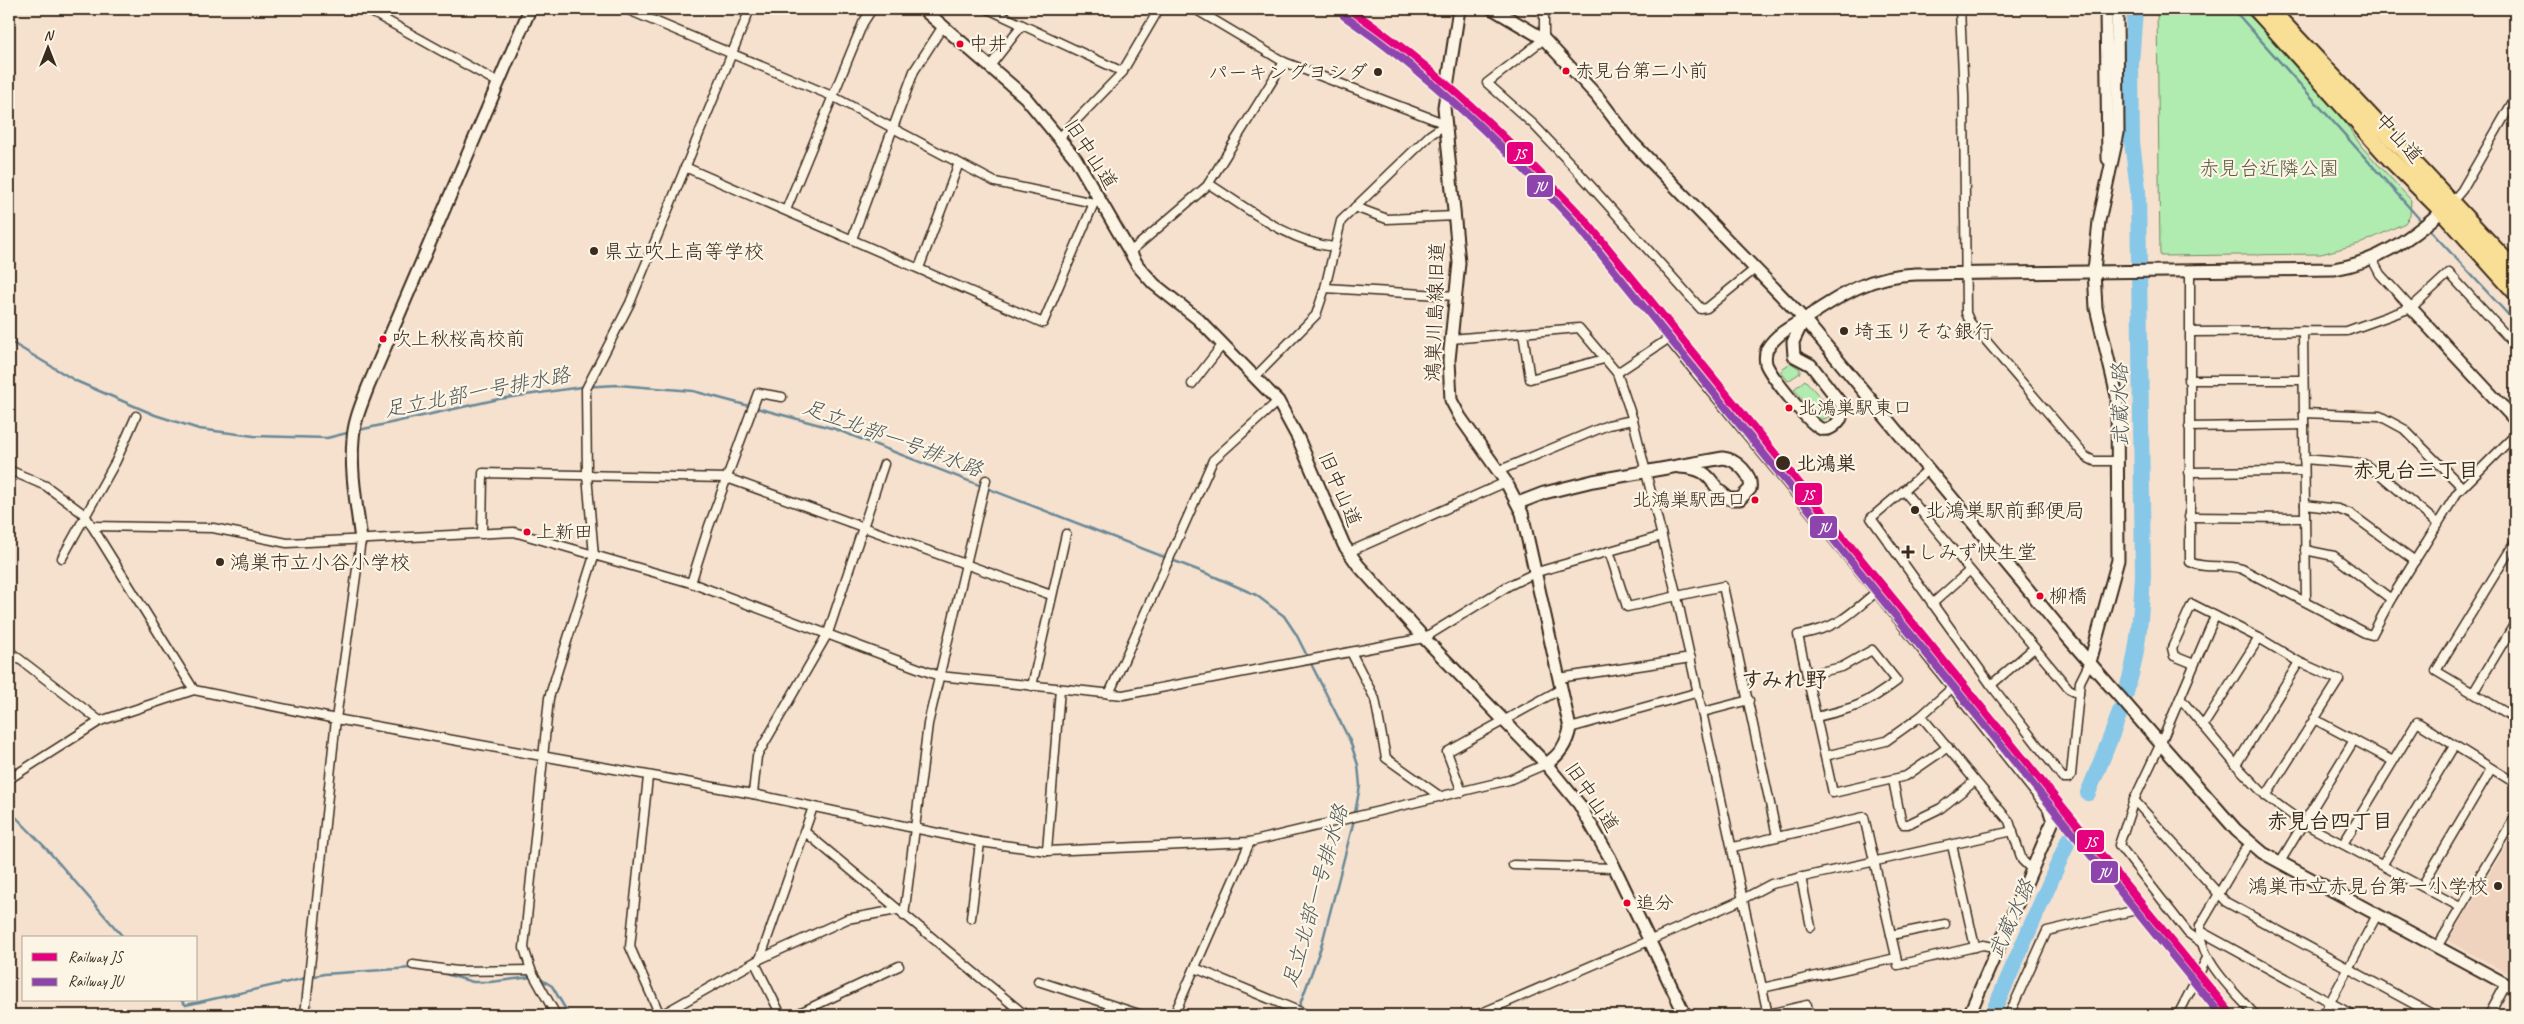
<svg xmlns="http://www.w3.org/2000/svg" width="2524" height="1024" font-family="Caveat,'Klee One',sans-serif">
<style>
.built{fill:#f0d3be}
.green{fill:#b0ebaf;stroke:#768a66}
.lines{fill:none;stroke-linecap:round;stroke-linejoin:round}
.stream{stroke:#698897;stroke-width:2.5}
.river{stroke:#87c7e8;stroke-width:16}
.street-casing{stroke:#3b2a1e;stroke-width:11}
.secondary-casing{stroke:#3b2a1e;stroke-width:15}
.highway-casing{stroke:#3b2a1e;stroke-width:19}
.street{stroke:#fcf5e5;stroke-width:8}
.secondary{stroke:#fcf5e5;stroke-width:11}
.highway{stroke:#f9df96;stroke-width:15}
.rail-1-casing{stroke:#fcf5e5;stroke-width:11}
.rail-2-casing{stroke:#fcf5e5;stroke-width:11}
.rail-1{stroke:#e5007d;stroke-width:8}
.rail-2{stroke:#8e44ad;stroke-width:8}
.bus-dot{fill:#e4002b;stroke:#fcf5e5;stroke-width:2}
.poi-dot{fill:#3b2a1e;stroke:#fcf5e5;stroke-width:2}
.labels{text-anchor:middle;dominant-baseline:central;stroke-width:4.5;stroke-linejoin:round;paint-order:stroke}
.bus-label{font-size:19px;fill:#3b2a1e;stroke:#fcf5e5;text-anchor:start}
.poi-label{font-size:20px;fill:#3b2a1e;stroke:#fcf5e5;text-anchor:start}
.street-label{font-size:20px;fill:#3b2a1e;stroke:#fcf5e5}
.park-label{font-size:20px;fill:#585a42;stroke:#fcf5e5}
.stop-label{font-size:20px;font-weight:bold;fill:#3b2a1e;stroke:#fcf5e5;text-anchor:start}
.water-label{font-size:21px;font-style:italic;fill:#52595b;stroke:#fcf5e5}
.neighbourhood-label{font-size:21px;font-weight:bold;fill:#3b2a1e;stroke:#fcf5e5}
.quarter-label{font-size:22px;font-weight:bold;fill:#3b2a1e;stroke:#fcf5e5}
.line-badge{stroke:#fcf5e5;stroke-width:2}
.badge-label{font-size:14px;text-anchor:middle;font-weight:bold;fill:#fff}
</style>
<rect width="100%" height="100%" fill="#f5e1ce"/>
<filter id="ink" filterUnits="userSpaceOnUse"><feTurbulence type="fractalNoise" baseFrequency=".02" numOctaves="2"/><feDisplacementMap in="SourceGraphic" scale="10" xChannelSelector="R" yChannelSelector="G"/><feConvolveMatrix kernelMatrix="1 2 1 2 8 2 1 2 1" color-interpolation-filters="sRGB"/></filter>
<g filter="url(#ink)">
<!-- built -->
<polygon class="built" points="2515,832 2515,977 2448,941"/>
<!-- green -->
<g class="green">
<polygon points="2157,9 2242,9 2304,70 2328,98 2362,147 2411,200 2410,216 2405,223 2362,243 2321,254 2160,256"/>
<polygon points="1791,363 1800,369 1800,373 1788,381 1781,372 1783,368"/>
<polygon points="1805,380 1830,408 1831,415 1825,419 1819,419 1794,389"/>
</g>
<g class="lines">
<!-- stream -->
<g class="stream">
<polyline points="2233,9 2423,223"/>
<polyline points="2427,227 2515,322"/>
<polyline points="9,341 76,381 155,415 199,429 254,436 327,438 351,432"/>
<polyline points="359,430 499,399 581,387 618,385 693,391 835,429 1213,576 1256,595 1284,616 1296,634 1350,741 1358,765 1360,786 1353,824 1321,947 1296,1015"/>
<polyline points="9,810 44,846 124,938"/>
<polyline points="442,973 473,982 490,982 532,977"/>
<polyline points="537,977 552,986 569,1015"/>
<polyline points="181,1000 186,1005 324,974 412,968"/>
</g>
<!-- river -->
<g class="river">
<path d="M2088 793C2103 757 2119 720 2129 682 2139 647 2141 611 2143 575L2138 189 2132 142 2131 64 2135 9"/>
<polyline points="1992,1015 2069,839"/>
</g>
<!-- street casing -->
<g class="street-casing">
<g id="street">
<polyline points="366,9 499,83"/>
<polyline points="626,9 832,96 995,182 1094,203 1097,200"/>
<polyline points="988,9 1123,72"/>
<polyline points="1195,9 1284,62 1446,124"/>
<polyline points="1544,9 1544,39 1487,83 1533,124 1573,166 1701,309 1707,308 1755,269"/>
<polyline points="1960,9 1964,96 1966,313 1970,322 2086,457 2094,461 2117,461"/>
<polyline points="990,66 1022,25"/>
<polyline points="1060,137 1121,74 1159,9"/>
<polyline points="685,167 1043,323 1094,203"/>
<path d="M1209 184C1247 208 1289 242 1334 247"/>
<polyline points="2451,203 2462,190 2515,98"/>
<polyline points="1355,207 1387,219 1455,216"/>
<polyline points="786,210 863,23 872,9"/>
<polyline points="852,239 914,71 943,26"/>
<polyline points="1130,252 1207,186 1284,62"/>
<polyline points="2372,259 2380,274 2411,308"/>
<polyline points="919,268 959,163"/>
<path d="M2190 270V562C2206 570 2225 563 2242 569L2365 633 2372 635 2391 599 2457 493 2515 435"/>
<polyline points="1325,288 1456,296"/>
<polyline points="2303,331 2306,601"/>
<polyline points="2191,332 2347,331 2411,308 2449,273 2515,345"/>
<polyline points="1523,333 1530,379 1604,359"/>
<polyline points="1451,339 1579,328 1617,373 1633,420 1677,597 1768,1015"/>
<polyline points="1617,373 1668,339 1876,592 2050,812"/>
<polyline points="1256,376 1316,315 1325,288 1341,221 1430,135 1446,124"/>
<polyline points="2188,380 2303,380"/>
<polyline points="1192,384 1223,344"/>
<polyline points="2304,413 2380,416 2404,429 2462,487"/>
<polyline points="2189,427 2304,425"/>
<polyline points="2304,459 2364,464 2383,477 2438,524"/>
<polyline points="1929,469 1871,518 1991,685 2063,778 2069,778 2071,775 2080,682 2090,662"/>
<polyline points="9,470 46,486 85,515 194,690"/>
<polyline points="1498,471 1608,425 1633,420"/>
<polyline points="2189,472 2304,471"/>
<polyline points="1904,491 2069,689 2079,694"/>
<polyline points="2305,505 2338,509 2351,514 2415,561"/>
<polyline points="2189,517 2305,518"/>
<polyline points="92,526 213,528 287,543 514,532 691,583 939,676 1123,695 1424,638 1508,586 1537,572 1662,536"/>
<polyline points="482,534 483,473 727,478 1051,595"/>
<polyline points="2515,542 2436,671 2515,718"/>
<polyline points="2305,550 2334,556 2391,599"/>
<polyline points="1609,551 1627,607 1723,586 1777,836"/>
<polyline points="1349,552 1506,482"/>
<polyline points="62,558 116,461 136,416"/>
<polyline points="691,583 709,526 758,393 782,397"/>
<path d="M1876 592C1847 617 1837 628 1798 635L1833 793 1906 776 1948 747"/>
<polyline points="1932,604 1969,571"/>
<polyline points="9,651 100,721"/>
<polyline points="1351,652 1375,699 1386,758 1441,797"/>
<polyline points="2194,664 2174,656 2172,648 2192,604 2259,638"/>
<path d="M1807 675 1842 667 1872 650 1897 681C1865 705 1855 708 1816 717"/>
<polyline points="1559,678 1691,658"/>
<polyline points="1991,685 2034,648"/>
<polyline points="1032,686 1066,534"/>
<polyline points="2473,693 2515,623"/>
<polyline points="1109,694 1213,460 1278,401"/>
<polyline points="2180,698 2236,765 2266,796 2303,823 2460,907"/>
<polyline points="1703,712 1749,700"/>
<polyline points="1921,716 2009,821 2022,860 2032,870"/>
<polyline points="2314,719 2393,761"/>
<polyline points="2203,726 2259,638 2299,662 2339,680 2266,796"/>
<polyline points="1570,728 1699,692"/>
<polyline points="1825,756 1886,741 1921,716 1953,687"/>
<polyline points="2236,765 2299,662"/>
<polyline points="648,777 630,947 660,1015"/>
<polyline points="9,779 100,721 194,690 336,719 753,794 980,842 1047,851 1250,842 1509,780 1546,764"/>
<polyline points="1893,780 1901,820 1903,824 1908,824 1941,808 1975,781"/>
<polyline points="1462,792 1447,752 1561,689"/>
<polyline points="753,794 757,756 828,633 884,464"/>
<polyline points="2134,800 2226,902 2434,1015"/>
<polyline points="804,831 1025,1015"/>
<path d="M2251 843 2244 851 2200 926C2198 960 2234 991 2255 1015"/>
<polyline points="2343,844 2417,722 2515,783"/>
<polyline points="1952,845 1975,947"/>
<polyline points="1733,847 1864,817 1898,965 1983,945 1999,948"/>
<polyline points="1047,851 1060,689"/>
<polyline points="2280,862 2354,740"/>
<polyline points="2383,864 2454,746"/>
<polyline points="1513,865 1614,868"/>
<polyline points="1801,877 1811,927"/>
<polyline points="2422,886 2491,769"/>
<polyline points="904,916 928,724 986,480"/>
<polyline points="971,918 980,842"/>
<polyline points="2200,931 2353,1015"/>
<polyline points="1891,935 1945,924"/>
<polyline points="2202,943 2188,933 2119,845 2134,800 2160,745 2215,616"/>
<polyline points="2437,947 2515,817"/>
<polyline points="760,959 847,919 897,910"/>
<polyline points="755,963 781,1015"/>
<polyline points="413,965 457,971 531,970"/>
<polyline points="1195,968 1308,1015"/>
<polyline points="1038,981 1142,1015"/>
<polyline points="1762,988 1896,958"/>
<polyline points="1768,1014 1807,1005 1809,1015"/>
<polyline points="305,1015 336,719 361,540"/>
<polyline points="556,1015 531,970 524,948 549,698 594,556 587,475 586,389 630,303 750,9"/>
<polyline points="661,1015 760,959 813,807"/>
<polyline points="795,1015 899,966"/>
<polyline points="1174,1015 1250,842"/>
<polyline points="1477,1015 1644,943 1737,902 1771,884 2013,831"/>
<polyline points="2009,1015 2047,931 2132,911"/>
<polyline points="2178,1015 2207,958"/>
<polyline points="2323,1015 2377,915"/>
<polyline points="2489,1015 2506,984"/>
</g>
</g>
<!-- secondary casing -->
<g class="secondary-casing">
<g id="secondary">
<polyline points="923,9 1025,97 1076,159 1138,266 1154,284 1198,319 1278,401 1298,438 1344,545 1358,565 1424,638 1546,764 1579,804 1610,858 1685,1015"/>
<path d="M1459 9 1444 107 1459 263 1449 360 1451 400 1460 417 1506 482 1522 513 1570 728C1567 744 1560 755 1546 764"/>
<polyline points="1493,9 1544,39 1597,96 1631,141 1804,319 2069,639 2236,830 2263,853 2515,989"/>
<polyline points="2106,9 2108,159"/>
<polyline points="2411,308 2515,420"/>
<path d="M1804 319 1793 342 1794 356 1811 365 1842 405 1841 418C1837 424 1830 431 1822 429 1811 427 1771 376 1766 364 1765 359 1765 354 1767 349 1776 334 1792 326 1806 318 1842 294 1872 275 1916 274L2334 269C2377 262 2409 240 2442 211"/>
<path d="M1518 503 1544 493 1593 481 1723 458C1736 459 1753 475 1750 489L1740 499H1730C1706 484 1716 469 1679 467"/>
<path d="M361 540C357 507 350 472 353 439 354 421 362 403 368 387L530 9"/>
<polyline points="2090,662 2118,560 2117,396 2096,308 2094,271 2099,221 2118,133 2117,9"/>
<polyline points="1969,1015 2053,821 2050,812"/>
</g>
</g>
<!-- highway casing -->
<g class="highway-casing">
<g id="highway">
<polyline points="2256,9 2390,159 2442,211 2515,292"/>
<polyline points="2270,9 2515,270"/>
</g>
</g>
<!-- street -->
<use href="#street" class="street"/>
<!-- secondary -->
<use href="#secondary" class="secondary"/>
<!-- highway -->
<use href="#highway" class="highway"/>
<!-- rail-1 casing -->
<g class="rail-1-casing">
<path id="rail-1" d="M1349 9C1438 69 1512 142 1585 220L2232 1015"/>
</g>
<!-- rail-2 casing -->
<g class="rail-2-casing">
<path id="rail-2" d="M1344 16C1432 76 1506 148 1578 226L2221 1015"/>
</g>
<!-- rail-1 -->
<use href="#rail-1" class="rail-1"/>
<!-- rail-2 -->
<use href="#rail-2" class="rail-2"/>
</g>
</g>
<!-- markers -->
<g class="bus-dot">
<circle cx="960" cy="44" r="4.5"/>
<circle cx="1566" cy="71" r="4.5"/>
<circle cx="383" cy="339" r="4.5"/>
<circle cx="1789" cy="408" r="4.5"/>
<circle cx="1755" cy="500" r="4.5"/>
<circle cx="527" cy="532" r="4.5"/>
<circle cx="2040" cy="596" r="4.5"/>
<circle cx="1627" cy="903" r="4.5"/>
</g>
<g class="poi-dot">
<circle cx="1378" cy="72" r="5"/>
<circle cx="594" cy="251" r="5"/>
<circle cx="1844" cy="331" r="5"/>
<circle cx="1783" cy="463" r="8"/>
<circle cx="1915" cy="510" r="5"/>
<path d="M1905.5 544.5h5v5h5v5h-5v5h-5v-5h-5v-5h5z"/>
<circle cx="220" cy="562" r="5"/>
<circle cx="2498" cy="886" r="5"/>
</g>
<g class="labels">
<!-- bus labels -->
<g class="bus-label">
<text x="969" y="44">中井</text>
<text x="1575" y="71">赤見台第二小前</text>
<text x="392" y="339">吹上秋桜高校前</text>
<text x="1798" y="408">北鴻巣駅東口</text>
<text x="1746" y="500" text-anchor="end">北鴻巣駅西口</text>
<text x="536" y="532">上新田</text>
<text x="2049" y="596">柳橋</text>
<text x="1636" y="903">追分</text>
</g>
<!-- poi labels -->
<g class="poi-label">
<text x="1368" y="72" text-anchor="end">パーキングヨシダ</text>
<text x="604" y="251">県立吹上高等学校</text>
<text x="1854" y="331">埼玉りそな銀行</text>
<text x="1925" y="510">北鴻巣駅前郵便局</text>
<text x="1918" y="552">しみず快生堂</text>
<text x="230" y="562">鴻巣市立小谷小学校</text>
<text x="2488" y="886" text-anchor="end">鴻巣市立赤見台第一小学校</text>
</g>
<!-- street labels -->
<g class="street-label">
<text transform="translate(2399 138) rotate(48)">中山道</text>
<text transform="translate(1091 154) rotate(57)">旧中山道</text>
<text transform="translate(1435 312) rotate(-88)">鴻巣川島線旧道</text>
<text transform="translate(1340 489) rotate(67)">旧中山道</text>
<text transform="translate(1592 797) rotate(56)">旧中山道</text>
</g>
<!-- park labels -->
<g class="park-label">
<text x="2269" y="168">赤見台近隣公園</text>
</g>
<!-- stop labels -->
<g class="stop-label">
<text x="1796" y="463">北鴻巣</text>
</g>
<!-- water labels -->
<g class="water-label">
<text transform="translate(477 392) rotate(-11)">足立北部一号排水路</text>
<text transform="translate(2120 405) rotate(-91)">武蔵水路</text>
<text transform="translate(893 438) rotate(20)">足立北部一号排水路</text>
<text transform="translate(1315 896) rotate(-74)">足立北部一号排水路</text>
<text transform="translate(2011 919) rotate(-66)">武蔵水路</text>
</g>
<!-- neighbourhood labels -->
<g class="neighbourhood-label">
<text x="2416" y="470">赤見台三丁目</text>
<text x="2330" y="821">赤見台四丁目</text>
</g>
<!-- quarter labels -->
<g class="quarter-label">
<text x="1784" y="680">すみれ野</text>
</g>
</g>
<g class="line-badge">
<rect x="1506" y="141" width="28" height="24" rx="5" fill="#e5007d"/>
<rect x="1526" y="174" width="28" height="24" rx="5" fill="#8e44ad"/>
<rect x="1794" y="482" width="29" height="24" rx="5" fill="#e5007d"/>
<rect x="1809" y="515" width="29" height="24" rx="5" fill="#8e44ad"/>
<rect x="2076" y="829" width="29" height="24" rx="5" fill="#e5007d"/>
<rect x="2090" y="860" width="29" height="24" rx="5" fill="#8e44ad"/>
</g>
<g class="badge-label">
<text x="1520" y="158">JS</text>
<text x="1540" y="191">JU</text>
<text x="1808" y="499">JS</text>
<text x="1824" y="532">JU</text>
<text x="2091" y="846">JS</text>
<text x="2104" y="877">JU</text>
</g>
<!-- margin -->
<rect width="2524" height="1024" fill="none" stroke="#fcf5e5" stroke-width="30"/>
<rect x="15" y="15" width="2494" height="994" fill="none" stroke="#3b2a1e" stroke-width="2" filter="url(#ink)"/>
<!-- legend -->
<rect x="22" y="936" width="175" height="65" fill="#fcf5e5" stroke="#afa495"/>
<rect x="32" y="953" width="25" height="8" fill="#e5007d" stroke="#afa495"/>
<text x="68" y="962" font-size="15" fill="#3b2a1e">Railway JS</text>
<rect x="32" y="978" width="25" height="8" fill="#8e44ad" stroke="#afa495"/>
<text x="68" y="986" font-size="15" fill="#3b2a1e">Railway JU</text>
<!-- north arrow -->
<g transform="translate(48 48)" stroke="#fcf5e5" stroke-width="4" paint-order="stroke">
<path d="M0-4L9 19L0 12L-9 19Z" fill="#3b2a1e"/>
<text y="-8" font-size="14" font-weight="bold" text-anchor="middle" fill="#3b2a1e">N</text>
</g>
</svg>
